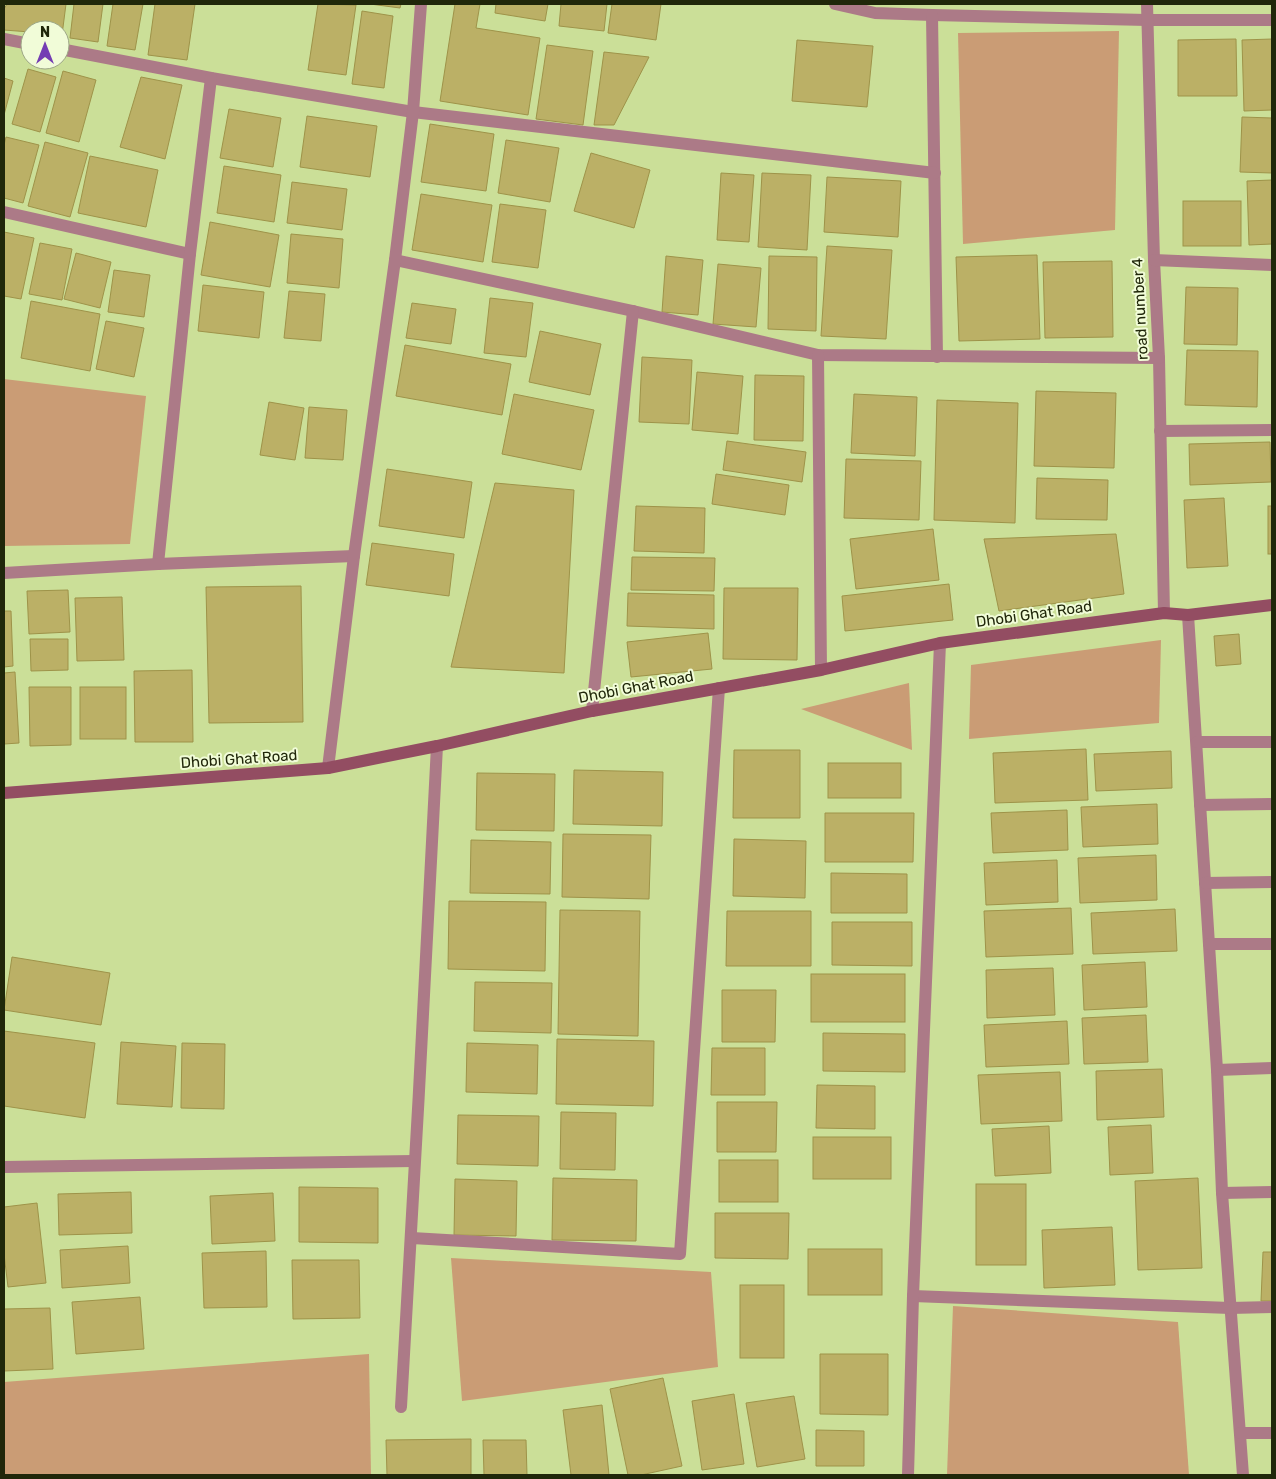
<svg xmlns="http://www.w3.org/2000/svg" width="1276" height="1479" font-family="Rubik,sans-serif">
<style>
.green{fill:#ca9c75}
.building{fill:#bbb066;stroke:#9e9349}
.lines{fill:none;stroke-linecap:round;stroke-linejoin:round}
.minor{stroke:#ac7a87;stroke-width:12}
.tertiary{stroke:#ac7a87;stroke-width:12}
.secondary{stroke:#934d62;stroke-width:12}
.labels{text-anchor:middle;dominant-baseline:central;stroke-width:4;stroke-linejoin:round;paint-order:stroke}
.street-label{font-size:15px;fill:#20270a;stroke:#f1fcd8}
</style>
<rect width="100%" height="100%" fill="#cbdf98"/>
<!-- green -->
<g class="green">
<polygon points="1119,31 1115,230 963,244 958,33"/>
<polygon points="4,379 146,396 130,544 4,546"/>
<polygon points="1161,640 1159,723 969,739 971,665"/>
<polygon points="909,683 912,750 801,709"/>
<polygon points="451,1258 711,1272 718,1367 462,1401"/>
<polygon points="953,1306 1178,1322 1189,1475 947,1475"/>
<polygon points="369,1354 371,1475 4,1475 4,1382"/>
</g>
<!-- building -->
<g class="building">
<polygon points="7,4 66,4 62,35 60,35 60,30 30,30 30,32 4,30 4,9"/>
<polygon points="74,4 103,4 98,42 70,38"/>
<polygon points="113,4 143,4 135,50 107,46"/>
<polygon points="155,4 195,4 187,60 148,55"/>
<polygon points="318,4 356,5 346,75 308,70"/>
<polygon points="370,4 401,4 400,8"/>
<polygon points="455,4 480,4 476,28 540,38 528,115 440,101"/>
<polygon points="496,4 548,4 545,21 495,13"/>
<polygon points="561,4 607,4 604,31 559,26"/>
<polygon points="612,4 661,4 656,40 608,33"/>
<polygon points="362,11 393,16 384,88 352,84"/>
<polygon points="1236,39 1237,96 1178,96 1178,40"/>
<polygon points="1272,39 1272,110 1244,111 1242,40"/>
<polygon points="797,40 873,46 867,107 792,101"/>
<polygon points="547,45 593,51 583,125 536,119"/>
<polygon points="604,52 649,57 614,125 594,125"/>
<polygon points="28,69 56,77 40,132 12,124"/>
<polygon points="63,71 96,80 79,142 46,133"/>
<polygon points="141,77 182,85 165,159 120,147"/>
<polygon points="4,78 13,81 4,115"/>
<polygon points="229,109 281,118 273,167 220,158"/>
<polygon points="307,116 377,126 370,177 300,167"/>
<polygon points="1242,117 1272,118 1272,173 1240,172"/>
<polygon points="430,124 494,134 486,191 421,182"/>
<polygon points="6,137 39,145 23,203 4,198 4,145"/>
<polygon points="506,140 559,148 550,202 498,193"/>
<polygon points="45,142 88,153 70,217 28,206"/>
<polygon points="591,153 650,170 634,228 574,211"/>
<polygon points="90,156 158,170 146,227 78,213"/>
<polygon points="224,166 281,175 274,222 217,213"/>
<polygon points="721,173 754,175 749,242 717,240"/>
<polygon points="762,173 811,175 807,250 758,247"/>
<polygon points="827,177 901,181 898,237 824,232"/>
<polygon points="1272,180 1272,244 1249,245 1247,181"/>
<polygon points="292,182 347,189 342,230 287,223"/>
<polygon points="421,194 492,205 483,262 412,250"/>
<rect x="1183" y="201" width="58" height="45"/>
<polygon points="500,204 546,210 538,268 492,262"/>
<polygon points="210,222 279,235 270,287 201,275"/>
<polygon points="4,232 34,238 21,299 4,296"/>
<polygon points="291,234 343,239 339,288 287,283"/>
<polygon points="40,243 72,249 62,300 29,294"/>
<polygon points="827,246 892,250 886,339 821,336"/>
<polygon points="76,253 111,262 100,308 64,299"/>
<polygon points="1037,255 1040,339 959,341 956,257"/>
<polygon points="666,256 703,260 698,315 662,312"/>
<polygon points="769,256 817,257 816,331 768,329"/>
<polygon points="1112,261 1113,337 1045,338 1043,262"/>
<polygon points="718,264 761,268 756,327 713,324"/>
<polygon points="114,270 150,275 144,317 108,312"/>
<polygon points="203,285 264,292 259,338 198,331"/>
<polygon points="1186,287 1238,288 1237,345 1184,344"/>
<polygon points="289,291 325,294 321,341 284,338"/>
<polygon points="490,298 533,303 526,357 484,353"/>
<polygon points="31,301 100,314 90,371 21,358"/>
<polygon points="412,303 456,309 451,344 406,338"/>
<polygon points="106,321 144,328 134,377 96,369"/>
<polygon points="540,331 601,344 590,395 529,382"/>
<polygon points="405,345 511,364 502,415 396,396"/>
<polygon points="1187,350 1258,351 1257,407 1185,405"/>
<polygon points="642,357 692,360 689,424 639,422"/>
<polygon points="697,372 743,376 738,434 692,430"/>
<polygon points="755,375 804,376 803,441 754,440"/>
<polygon points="1036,391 1116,393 1114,468 1034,466"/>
<polygon points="514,394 594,410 581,470 502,454"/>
<polygon points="854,394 917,397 915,456 851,453"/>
<polygon points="937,400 1018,403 1015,523 934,520"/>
<polygon points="269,402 304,408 295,460 260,455"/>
<polygon points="309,407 347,410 343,460 305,458"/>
<polygon points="727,441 806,452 802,482 723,470"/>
<polygon points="1270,442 1271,482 1190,485 1189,444"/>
<polygon points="846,459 921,461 919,520 844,518"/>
<polygon points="387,469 472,482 464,538 379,526"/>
<polygon points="716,474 789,485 785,515 712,504"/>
<polygon points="1037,478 1108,480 1107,520 1036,519"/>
<polygon points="495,483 574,490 564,673 451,667"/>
<polygon points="1224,498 1228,566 1187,568 1184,500"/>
<polygon points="636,506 705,508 704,553 634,551"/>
<rect x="1268" y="506" width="4" height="48"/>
<polygon points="933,529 939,580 856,589 850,539"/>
<polygon points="1116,534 1124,594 999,611 984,539"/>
<polygon points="372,543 454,554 449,596 366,585"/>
<polygon points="632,557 715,558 714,591 631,590"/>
<polygon points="949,584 953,620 845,631 842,596"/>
<polygon points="301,586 303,722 209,723 206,587"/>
<polygon points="724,588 798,588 797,660 723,659"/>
<polygon points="68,590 70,632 29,634 27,591"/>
<polygon points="628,593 714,595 714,629 627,626"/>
<polygon points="122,597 124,660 77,661 75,598"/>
<polygon points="4,611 11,611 13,666 4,667"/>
<polygon points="708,633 712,669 631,677 627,642"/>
<polygon points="1239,634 1241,664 1216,666 1214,636"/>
<polygon points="30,639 68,639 68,670 31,671"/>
<polygon points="192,670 193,742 135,742 134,671"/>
<polygon points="15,672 19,743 4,744 4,673"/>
<polygon points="29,687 71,687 71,745 30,746"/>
<rect x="80" y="687" width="46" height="52"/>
<polygon points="1086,749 1088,800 995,803 993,753"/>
<polygon points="734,750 800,750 800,818 733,818"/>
<polygon points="1171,751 1172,788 1096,791 1094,754"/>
<rect x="828" y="763" width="73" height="35"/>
<polygon points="574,770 663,772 662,826 573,824"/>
<polygon points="477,773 555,774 554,831 476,830"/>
<polygon points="1157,804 1158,844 1083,847 1081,807"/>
<polygon points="1067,810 1068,850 993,853 991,813"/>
<polygon points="825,813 914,813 913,862 825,862"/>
<polygon points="563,834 651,835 649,899 562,897"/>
<polygon points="734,839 806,841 805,898 733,896"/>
<polygon points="471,840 551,842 550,894 470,893"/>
<polygon points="1156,855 1157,900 1080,903 1078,858"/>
<polygon points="1057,860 1058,902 986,905 984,863"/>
<polygon points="831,873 907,874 907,913 831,913"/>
<polygon points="449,901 546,902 545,971 448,969"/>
<polygon points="1071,908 1073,954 986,957 984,911"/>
<polygon points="1175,909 1177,951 1093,954 1091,913"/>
<polygon points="560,910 640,911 638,1036 558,1034"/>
<polygon points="727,911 811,911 811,966 726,966"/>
<polygon points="832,922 912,922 912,966 832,965"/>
<polygon points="12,957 110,973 101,1025 4,1010"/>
<polygon points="1145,962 1147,1007 1084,1010 1082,965"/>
<polygon points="1053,968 1055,1015 987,1018 986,970"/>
<rect x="811" y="974" width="94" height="48"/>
<polygon points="475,982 552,983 551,1033 474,1031"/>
<polygon points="722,990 776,990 775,1042 722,1042"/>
<polygon points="1146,1015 1148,1062 1084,1064 1082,1018"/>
<polygon points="1067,1021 1069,1064 986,1067 984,1025"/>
<polygon points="4,1031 95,1043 85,1118 4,1106"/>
<polygon points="823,1033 905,1034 905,1072 823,1071"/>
<polygon points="557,1039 654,1041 653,1106 556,1104"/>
<polygon points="121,1042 176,1046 172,1107 117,1104"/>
<polygon points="182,1043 225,1044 224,1109 181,1108"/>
<polygon points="467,1043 538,1045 537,1094 466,1092"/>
<polygon points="712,1048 765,1048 765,1095 711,1095"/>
<polygon points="1162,1069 1164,1117 1097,1120 1096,1071"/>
<polygon points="1060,1072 1062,1121 981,1124 978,1075"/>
<polygon points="817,1085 875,1086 875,1129 816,1128"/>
<polygon points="717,1102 777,1102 776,1152 717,1152"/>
<polygon points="561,1112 616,1113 615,1170 560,1169"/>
<polygon points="458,1115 539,1116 538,1166 457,1164"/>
<polygon points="1151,1125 1153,1173 1110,1175 1108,1127"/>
<polygon points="1049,1126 1051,1173 995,1176 992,1129"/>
<rect x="813" y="1137" width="78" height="42"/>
<rect x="719" y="1160" width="59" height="42"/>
<polygon points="553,1178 637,1180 636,1241 552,1240"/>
<polygon points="1198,1178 1202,1268 1138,1270 1135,1181"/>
<polygon points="455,1179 517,1181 516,1236 454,1235"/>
<rect x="976" y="1184" width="50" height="81"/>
<polygon points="299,1187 378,1188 378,1243 299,1242"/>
<polygon points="131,1192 132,1233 59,1235 58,1194"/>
<polygon points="273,1193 275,1241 212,1244 210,1196"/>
<polygon points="37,1203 46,1283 8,1287 4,1254 4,1207"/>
<polygon points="715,1213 789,1213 788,1259 715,1258"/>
<polygon points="1112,1227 1115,1285 1044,1288 1042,1230"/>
<polygon points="128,1246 130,1283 62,1288 60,1250"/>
<rect x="808" y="1249" width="74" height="46"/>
<polygon points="266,1251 267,1307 204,1308 202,1253"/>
<polygon points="1263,1252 1272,1252 1272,1301 1261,1301"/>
<polygon points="292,1260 359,1260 360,1318 293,1319"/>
<rect x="740" y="1285" width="44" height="73"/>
<polygon points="140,1297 144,1349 76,1354 72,1302"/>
<polygon points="50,1308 53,1369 4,1371 4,1309"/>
<polygon points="820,1354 888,1354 888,1415 820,1414"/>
<polygon points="663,1378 682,1466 641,1475 628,1475 610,1389"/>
<polygon points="734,1394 744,1464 702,1470 692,1401"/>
<polygon points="794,1396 805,1459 757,1467 746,1403"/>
<polygon points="602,1405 609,1475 571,1475 563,1410"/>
<polygon points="816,1430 864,1431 864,1466 816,1466"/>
<polygon points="471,1439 471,1475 387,1475 386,1440"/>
<polygon points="483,1440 526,1440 527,1475 484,1475"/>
</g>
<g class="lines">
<!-- minor -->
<g class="minor">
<polyline points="835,4 875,13 932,15 1147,20 1272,20"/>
<polyline points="1147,4 1154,260 1159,358 1164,613"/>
<polyline points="932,15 937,357"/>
<polyline points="4,39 30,44"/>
<polyline points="60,49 211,78 413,112 935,173"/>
<polyline points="4,212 190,254"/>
<polyline points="395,260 633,311 818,355 1159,358"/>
<polyline points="1154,260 1272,265"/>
<polyline points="818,355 821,670"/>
<polyline points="1160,431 1272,430"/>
<polyline points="158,564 190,254 211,78"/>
<polyline points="4,573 158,564 354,556"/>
<polyline points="1188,615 1217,1070 1222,1193 1243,1475"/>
<polyline points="592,711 633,311"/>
<polyline points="1197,742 1272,742"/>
<polyline points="1200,805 1272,804"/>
<polyline points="1205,883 1272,882"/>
<polyline points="1209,944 1272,944"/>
<polyline points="1217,1070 1272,1068"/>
<polyline points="4,1167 414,1161"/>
<polyline points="1222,1193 1272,1192"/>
<polyline points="412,1238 680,1254 719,688"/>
<polyline points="913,1296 1230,1308 1272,1307"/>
<path d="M401 1407C415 1187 425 966 437 746"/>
<polyline points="1240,1433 1272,1433"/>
<polyline points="908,1475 913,1296 940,643"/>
</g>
<!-- tertiary -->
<polyline class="tertiary" points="328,768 354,556 395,260 413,112 421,4"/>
<!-- secondary -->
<polyline class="secondary" points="4,793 328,768 437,746 592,711 821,670 940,643 1164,613 1188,615 1272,605"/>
</g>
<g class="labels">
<!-- street labels -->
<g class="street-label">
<text transform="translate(1140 309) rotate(-93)">road number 4</text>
<text transform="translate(1034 614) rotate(-8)">Dhobi Ghat Road</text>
<text transform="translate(636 687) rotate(-11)">Dhobi Ghat Road</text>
<text transform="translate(239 759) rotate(-4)">Dhobi Ghat Road</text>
</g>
</g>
<!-- border -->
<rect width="1276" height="1479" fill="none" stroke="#20270a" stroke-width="10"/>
<!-- north arrow -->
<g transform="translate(45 45)"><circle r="24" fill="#f1fcd8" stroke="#9da786"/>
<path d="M0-4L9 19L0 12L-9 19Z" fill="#743db3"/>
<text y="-8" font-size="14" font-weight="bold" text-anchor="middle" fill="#20270a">N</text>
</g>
</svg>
